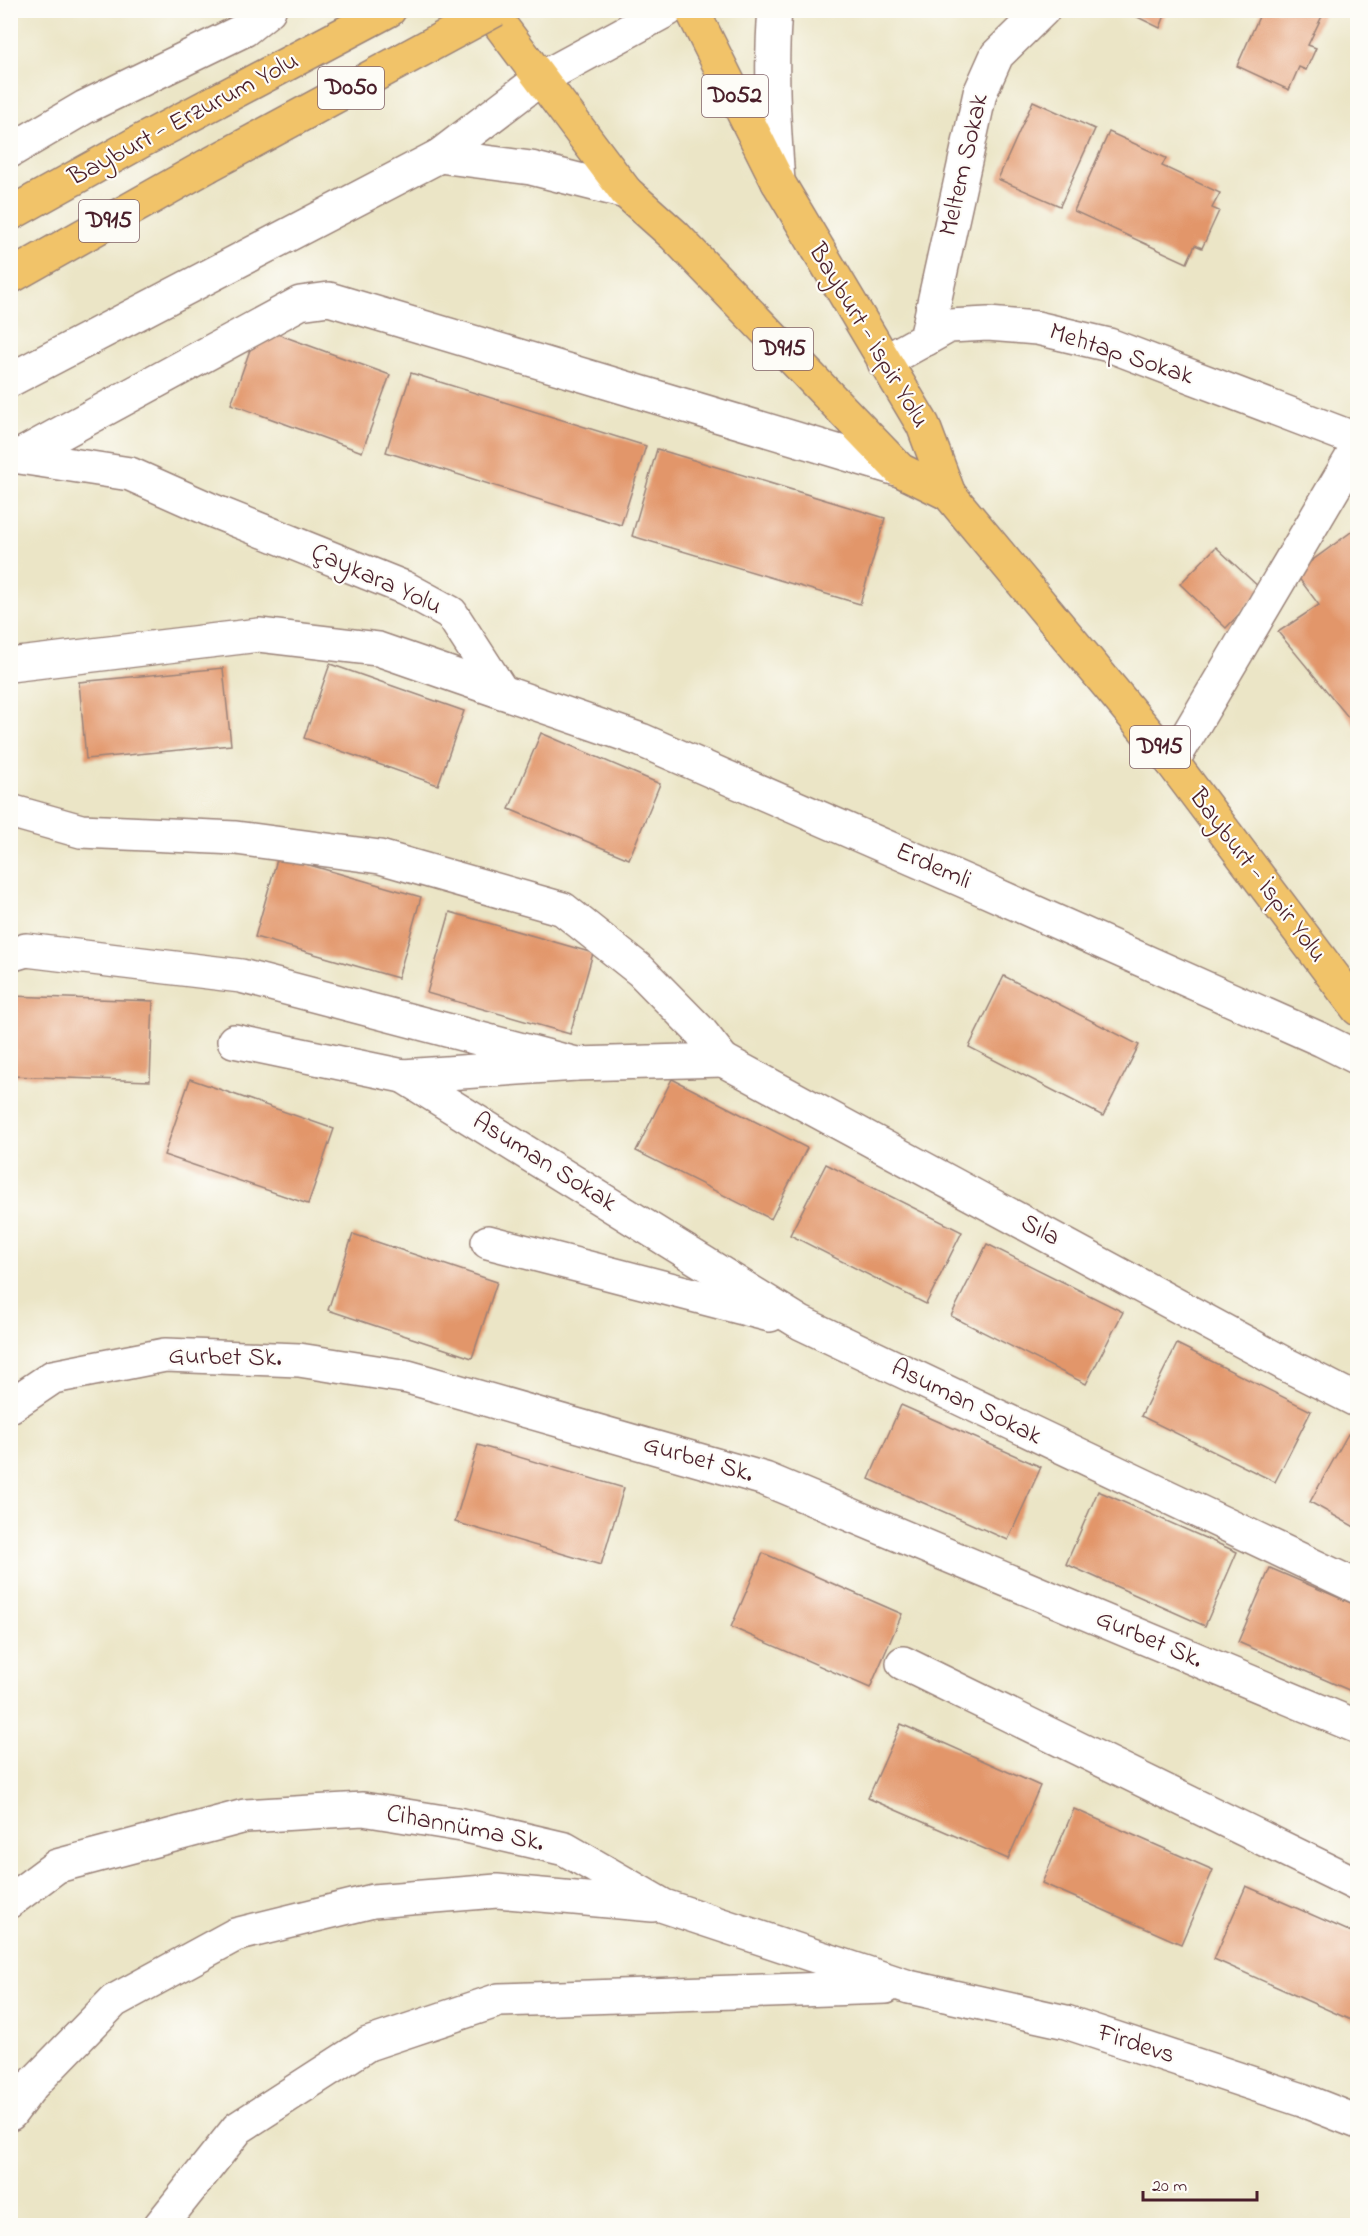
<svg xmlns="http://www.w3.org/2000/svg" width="1368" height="2236" font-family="'Indie Flower',sans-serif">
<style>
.building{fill:#e2966b}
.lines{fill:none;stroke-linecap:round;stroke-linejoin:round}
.minor-casing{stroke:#9a8278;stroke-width:36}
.major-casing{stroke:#9a8278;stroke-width:36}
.highway-casing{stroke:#9a8278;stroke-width:36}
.minor{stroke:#fff;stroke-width:33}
.major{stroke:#f1c369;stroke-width:33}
.highway{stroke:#f1c369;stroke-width:33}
.highway-bridge-casing{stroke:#9a8278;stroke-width:36;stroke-linecap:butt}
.highway-bridge{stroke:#f1c369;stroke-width:33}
.labels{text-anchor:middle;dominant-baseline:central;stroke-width:4.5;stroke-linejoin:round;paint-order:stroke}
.shield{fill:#fdfcf7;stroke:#806168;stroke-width:1.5}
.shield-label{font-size:24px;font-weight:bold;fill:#4a1f2b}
.street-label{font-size:26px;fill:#4a1f2b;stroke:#fdfcf7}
</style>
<rect width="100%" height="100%" fill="#fdfcf7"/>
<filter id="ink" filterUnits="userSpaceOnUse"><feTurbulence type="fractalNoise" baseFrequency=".0167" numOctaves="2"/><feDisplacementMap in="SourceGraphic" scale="12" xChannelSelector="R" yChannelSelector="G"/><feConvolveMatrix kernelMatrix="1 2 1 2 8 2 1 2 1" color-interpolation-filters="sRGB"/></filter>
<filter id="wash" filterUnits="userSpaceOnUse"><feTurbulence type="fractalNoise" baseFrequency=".008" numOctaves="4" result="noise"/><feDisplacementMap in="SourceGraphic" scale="24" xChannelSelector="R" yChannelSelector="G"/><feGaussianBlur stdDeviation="1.35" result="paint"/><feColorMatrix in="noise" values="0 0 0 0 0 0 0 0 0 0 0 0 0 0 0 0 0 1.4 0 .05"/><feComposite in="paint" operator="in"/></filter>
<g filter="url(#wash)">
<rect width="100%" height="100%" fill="#ebe5c6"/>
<g id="blocks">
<!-- building -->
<g class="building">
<polygon points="1123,10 1167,10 1160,28"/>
<polygon points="1262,10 1314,10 1323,14 1308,45 1316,48 1306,70 1299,67 1289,90 1237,66"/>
<polygon points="1033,101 1095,129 1060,206 998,179"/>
<polygon points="1109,132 1166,158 1162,166 1220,193 1212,208 1219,211 1202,248 1195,245 1187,263 1074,211"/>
<polygon points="258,327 390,375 362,452 231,404"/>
<polygon points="411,373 646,446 621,525 386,452"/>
<polygon points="657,449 885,518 860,604 632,536"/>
<polygon points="1358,527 1358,729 1278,632 1319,605 1295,573"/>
<polygon points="1216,547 1262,590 1226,628 1180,584"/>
<polygon points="330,664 464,711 438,785 304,738"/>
<polygon points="223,668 231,745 86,759 79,682"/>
<polygon points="541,733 660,784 629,859 509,809"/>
<polygon points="278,856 421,897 398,978 255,937"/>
<polygon points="450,912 593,953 570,1034 427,993"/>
<polygon points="1004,976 1139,1045 1103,1116 969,1047"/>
<polygon points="10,996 153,1001 150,1081 10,1076"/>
<polygon points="190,1079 334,1129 308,1204 164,1155"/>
<polygon points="672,1079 807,1148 771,1219 636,1151"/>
<polygon points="826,1164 962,1232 926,1304 790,1235"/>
<polygon points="353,1234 497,1282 472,1358 328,1310"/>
<polygon points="987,1244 1123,1312 1086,1384 951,1316"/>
<polygon points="1177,1344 1311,1411 1275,1482 1141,1416"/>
<polygon points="901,1405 1041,1467 1008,1540 869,1479"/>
<polygon points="1348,1434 1358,1440 1358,1529 1310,1502"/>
<polygon points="478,1445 624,1488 601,1565 455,1522"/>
<polygon points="1098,1491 1237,1552 1205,1626 1066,1564"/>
<polygon points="763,1553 902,1614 870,1688 731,1627"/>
<polygon points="1270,1568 1358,1606 1358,1694 1238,1642"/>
<polygon points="901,1724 1040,1786 1008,1859 868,1798"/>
<polygon points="1074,1809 1213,1870 1181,1944 1042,1883"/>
<polygon points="1246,1886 1358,1935 1358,2010 1353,2021 1214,1959"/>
</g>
</g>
</g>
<g filter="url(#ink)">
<use href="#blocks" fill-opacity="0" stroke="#9a8278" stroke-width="1.5"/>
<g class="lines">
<!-- minor casing -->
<g class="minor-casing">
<g id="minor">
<path d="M775 10C770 68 774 124 778 182"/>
<polyline points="10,151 85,107 244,30 269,10"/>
<polyline points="439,156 531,168 626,192"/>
<polyline points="926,339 980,93 997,55 1043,10"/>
<polyline points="884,362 949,326 988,324 1037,328 1109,345 1358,440"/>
<polyline points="10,380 439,156 540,79 667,10"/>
<polyline points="13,456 130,474 211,510 405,588 451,613 502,692"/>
<polyline points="19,456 300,303 329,299 900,470"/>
<polyline points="10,665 259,635 378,649 641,740 976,886 1322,1040 1358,1058"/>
<polyline points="1172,762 1358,447"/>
<polyline points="10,811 81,831 236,838 380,857 563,909 641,971 700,1031 723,1060 576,1064"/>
<polyline points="10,955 26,950 241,976 576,1064 403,1076 801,1323 1358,1587"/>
<polyline points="234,1041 403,1076"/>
<polyline points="723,1060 1285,1364 1358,1401"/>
<polyline points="488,1242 770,1315"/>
<polyline points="10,1406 53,1377 165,1355 299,1360 408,1377 765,1479 1358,1727"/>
<polyline points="903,1663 1358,1885"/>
<polyline points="10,1901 57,1866 245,1816 363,1809 462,1825 565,1849 664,1906 909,1987 1066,2022 1302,2100 1358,2122"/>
<polyline points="10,2114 32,2085 114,2001 235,1935 373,1901 497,1891 653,1905"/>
<polyline points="160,2226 238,2128 368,2044 499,2000 886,1987"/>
</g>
</g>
<!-- major casing -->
<g class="major-casing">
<polyline id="major" points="949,494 1172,762 1358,1009"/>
</g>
<!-- highway casing -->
<g class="highway-casing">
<g id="highway">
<polyline points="489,10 626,192 674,235 900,470 949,494"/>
<polyline points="692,10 778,182 923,425 949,494"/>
<polyline points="10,214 143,140 389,10"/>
<polyline points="10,277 207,166"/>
</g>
</g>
<!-- minor -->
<use href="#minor" class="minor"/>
<!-- major -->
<use href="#major" class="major"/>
<!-- highway -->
<use href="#highway" class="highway"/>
<!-- highway-bridge casing -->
<g class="highway-bridge-casing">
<polyline id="highway-bridge" points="207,166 495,10"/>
</g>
<!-- highway-bridge -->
<use href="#highway-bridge" class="highway-bridge"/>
</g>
</g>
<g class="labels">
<!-- shield labels -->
<g class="shield">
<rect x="318" y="67" width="66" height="42" rx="4.5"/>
<rect x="702" y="75" width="66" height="42" rx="4.5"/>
<rect x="79" y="200" width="60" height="42" rx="4.5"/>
<rect x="753" y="328" width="60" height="42" rx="4.5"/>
<rect x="1130" y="726" width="60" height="42" rx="4.5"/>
</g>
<g class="shield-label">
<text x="351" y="88">D050</text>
<text x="735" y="96">D052</text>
<text x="109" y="221">D915</text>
<text x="783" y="349">D915</text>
<text x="1160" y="747">D915</text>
</g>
<!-- street labels -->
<g class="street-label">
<text transform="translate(184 120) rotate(-28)">Bayburt - Erzurum Yolu</text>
<text transform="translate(965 165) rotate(-77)">Meltem Sokak</text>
<text transform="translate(868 336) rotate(59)">Bayburt - İspir Yolu</text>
<text transform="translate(1121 355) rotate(18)">Mehtap Sokak</text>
<text transform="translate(376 580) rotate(24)">Çaykara Yolu</text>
<text transform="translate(933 867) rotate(24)">Erdemli</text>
<text transform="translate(1257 876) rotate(53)">Bayburt - İspir Yolu</text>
<text transform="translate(544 1163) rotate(32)">Asuman Sokak</text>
<text transform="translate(1040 1231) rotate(28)">Sıla</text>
<text transform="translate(225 1358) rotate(1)">Gurbet Sk.</text>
<text transform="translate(966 1403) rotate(26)">Asuman Sokak</text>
<text transform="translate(698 1460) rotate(16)">Gurbet Sk.</text>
<text transform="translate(1149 1640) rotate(23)">Gurbet Sk.</text>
<text transform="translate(465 1829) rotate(11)">Cihannüma Sk.</text>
<text transform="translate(1136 2045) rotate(18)">Firdevs</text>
</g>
</g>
<!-- margin -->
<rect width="1368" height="2236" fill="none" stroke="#fdfcf7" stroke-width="36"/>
<!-- scale -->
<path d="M1143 2191v9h114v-9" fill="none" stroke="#4a1f2b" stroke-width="3"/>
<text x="1152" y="2191" font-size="18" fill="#4a1f2b" stroke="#fdfcf7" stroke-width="4.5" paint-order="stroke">20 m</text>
</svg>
